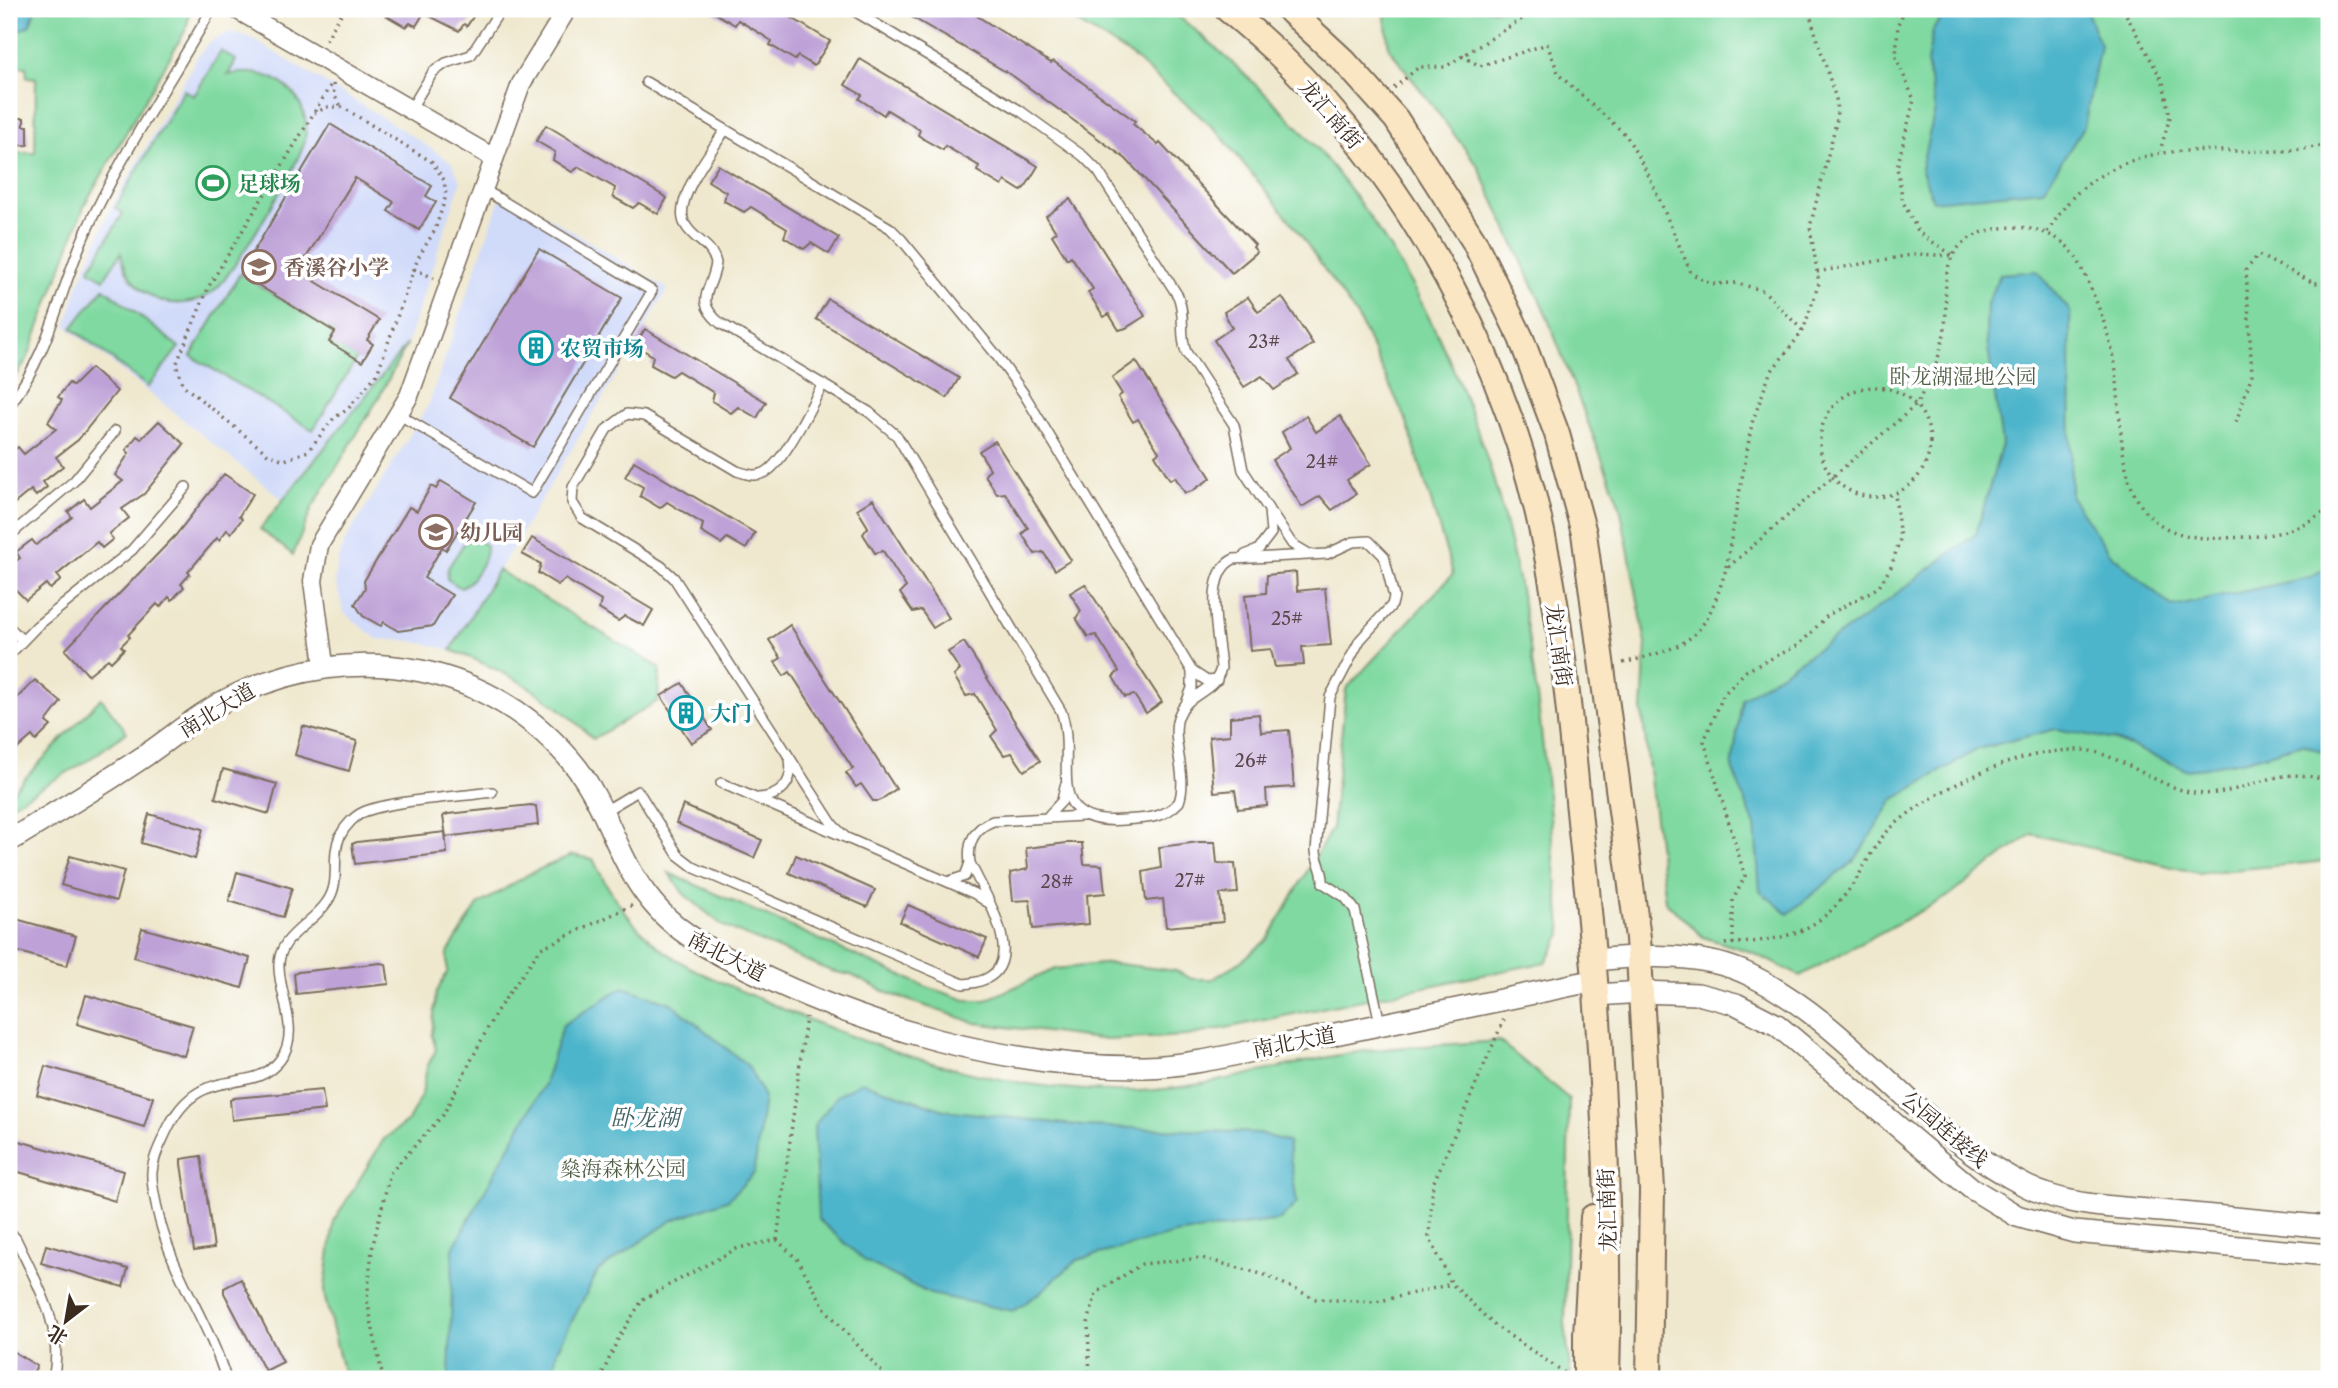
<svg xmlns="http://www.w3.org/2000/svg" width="2338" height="1388" font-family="'Libre Caslon Text','Noto Serif SC',serif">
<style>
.built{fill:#d0daf9}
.green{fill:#7fd9a0;stroke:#5d825f;stroke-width:2}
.water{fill:#4db5cb;stroke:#447074;stroke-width:2}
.building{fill:#bea1d7}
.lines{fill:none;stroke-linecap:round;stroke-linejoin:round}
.service-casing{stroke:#7a6c5c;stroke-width:12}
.minor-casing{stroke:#7a6c5c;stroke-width:21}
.tertiary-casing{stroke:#7a6c5c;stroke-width:24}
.secondary-casing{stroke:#7a6c5c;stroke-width:28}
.path{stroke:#7a6c5c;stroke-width:3.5;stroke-dasharray:2 5;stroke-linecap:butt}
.service{stroke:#fff;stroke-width:9}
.minor{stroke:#fff;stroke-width:18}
.tertiary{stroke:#fff;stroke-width:21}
.secondary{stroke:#fbe6c3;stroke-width:24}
.labels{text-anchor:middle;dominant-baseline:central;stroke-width:7;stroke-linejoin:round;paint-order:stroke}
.number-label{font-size:18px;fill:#5c484c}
.street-label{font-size:21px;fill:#3b2a1e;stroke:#fff}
.leisure-label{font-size:21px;font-weight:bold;fill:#27864d;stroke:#fff;text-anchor:start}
.education-label{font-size:21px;font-weight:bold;fill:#785e54;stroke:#fff;text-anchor:start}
.culture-label{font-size:21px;font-weight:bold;fill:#0d838f;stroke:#fff;text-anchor:start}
.park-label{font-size:21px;fill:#4f5f45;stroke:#fff}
.water-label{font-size:23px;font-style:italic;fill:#426263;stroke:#fff}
</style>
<rect width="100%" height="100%" fill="#fff"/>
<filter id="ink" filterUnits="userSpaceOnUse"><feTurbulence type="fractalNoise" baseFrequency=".0143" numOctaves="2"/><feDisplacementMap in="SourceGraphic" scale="14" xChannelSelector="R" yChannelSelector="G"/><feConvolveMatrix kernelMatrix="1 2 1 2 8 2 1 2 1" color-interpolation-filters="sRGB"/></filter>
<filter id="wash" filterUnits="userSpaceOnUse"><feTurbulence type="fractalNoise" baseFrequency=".00686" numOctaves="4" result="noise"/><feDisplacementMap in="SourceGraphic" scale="28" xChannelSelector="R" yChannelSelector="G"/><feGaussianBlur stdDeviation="1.57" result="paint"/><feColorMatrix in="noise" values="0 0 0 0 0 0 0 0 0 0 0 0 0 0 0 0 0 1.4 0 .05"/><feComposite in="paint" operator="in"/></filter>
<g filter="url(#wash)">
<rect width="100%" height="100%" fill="#efe8ce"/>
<!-- built -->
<g class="built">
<polygon points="230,32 249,37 400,128 451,162 461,181 407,344 282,499 66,326 79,283 110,210 198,56 209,42"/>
<polygon points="503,190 668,289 451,650 412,641 377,639 344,613 335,580 338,560 345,541 429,404"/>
</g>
<!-- green -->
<g class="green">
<polygon points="9,9 191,9 186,29 85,204 28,357 9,388 9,153 35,153 36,78 27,77 26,67 9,67"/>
<path d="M1055 9C1082 9 1109 9 1136 9 1145 9 1157 7 1165 9 1181 13 1243 73 1258 87 1391 210 1477 385 1514 560 1541 683 1548 810 1562 934L1546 962 1187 1036 1107 1040 976 1023 890 994 851 975 831 971 723 926 684 894 669 873 927 987 966 1000H986L1055 969 1111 963 1176 971 1192 979H1213L1240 962 1268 939 1332 828 1346 689 1453 574 1407 422 1358 318 1293 224 1218 132 1132 56Z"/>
<polygon points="1384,9 2329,9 2329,861 2198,873 2032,834 1947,897 1800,976 1751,952 1703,937 1665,901 1642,711 1646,643 1620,506 1546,314 1478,166 1389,48"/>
<path d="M221 51 236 60 228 75C270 64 313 94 305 140 301 161 231 277 214 291 196 305 169 308 149 295 133 285 124 271 121 253L104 279 89 270 123 213 115 208 184 90 194 96Z"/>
<polygon points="240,274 335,332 329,342 357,358 313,430 191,356"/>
<polygon points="104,288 179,347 148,387 72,328"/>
<polygon points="407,344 378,399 312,508 293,555 260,529"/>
<path d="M478 539 486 546C487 560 473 582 461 588L447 579 448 568 466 540Z"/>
<path d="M498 570 660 668 658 701 593 739C552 696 506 671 451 650Z"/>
<polygon points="101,698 127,732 87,761 9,806 9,795"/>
<path d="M572 855 593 859C609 893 629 923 659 947 689 971 727 984 762 1000 880 1052 1007 1095 1139 1091 1211 1088 1281 1064 1352 1053 1400 1045 1451 1045 1499 1041L1569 1099 1565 1323 1571 1379H345L324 1294 334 1221 384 1139 408 1121 422 1094 427 1067 436 1050 432 1035 436 993 447 973V954L478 905 531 873Z"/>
</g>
<!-- water -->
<g class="water">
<polygon points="9,9 36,9 29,26 9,35"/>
<polygon points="1947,9 2086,9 2100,45 2084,127 2043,190 1933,201 1921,168 1935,110 1927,62 1933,30"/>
<polygon points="2037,271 2070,311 2071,497 2110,553 2172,607 2310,577 2329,566 2329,755 2303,744 2246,760 2188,770 2115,740 2056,729 1978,749 1893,800 1855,860 1788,914 1760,891 1755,826 1732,768 1742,699 1861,620 1976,534 2002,444 1986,334 1987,303 2000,274"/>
<polygon points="623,987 671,1003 748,1066 764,1097 754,1173 729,1199 671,1221 598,1271 557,1350 552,1379 449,1379 453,1248 544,1084 563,1025"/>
<polygon points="861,1082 944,1110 1083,1126 1259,1133 1288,1142 1297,1203 1280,1220 1175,1234 1077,1260 1037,1295 1013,1311 930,1294 865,1261 818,1219 814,1126 837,1096"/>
</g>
<g id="blocks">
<!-- building -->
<g class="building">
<polygon points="375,9 478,9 467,26 464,24 459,31 424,13 416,26 410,23 406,27"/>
<polygon points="708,9 777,9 830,41 814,66 798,56 795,60 770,45 772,41 738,20 735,25"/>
<polygon points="898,9 966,9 1051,63 1053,61 1135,121 1133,124 1158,145 1160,143 1255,245 1253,247 1257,252 1232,273 1126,159 1013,76"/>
<polygon points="860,59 1038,166 1026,186 1021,191 1005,181 1002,186 977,171 979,166 945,146 943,150 925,140 918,135 920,130 887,110 884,115 859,99 862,95 845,85"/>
<polygon points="9,118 24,118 24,126 28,126 28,145 9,146"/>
<polygon points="330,124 432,186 426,196 436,202 419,230 388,211 394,202 355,178 298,271 379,320 367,340 373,344 362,362 329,342 335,332 240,274"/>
<polygon points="546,125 667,198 658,214 639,203 633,208 613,197 615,188 579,167 572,172 553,160 555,152 536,141"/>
<polygon points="718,165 839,238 829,254 811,243 804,249 784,237 787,229 751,207 744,212 724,201 726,192 708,181"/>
<polygon points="1070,199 1145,316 1126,328 1119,330 1109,314 1104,317 1088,292 1093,289 1071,256 1067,259 1052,235 1056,232 1046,216"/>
<polygon points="539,249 622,298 533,447 450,398"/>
<polygon points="1248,297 1258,312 1282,297 1313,344 1289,360 1298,374 1274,390 1262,376 1244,387 1214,340 1232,328 1224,312"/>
<polygon points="828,299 959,378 947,398 816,319"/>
<polygon points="645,329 766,402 757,418 738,407 731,413 712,401 714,393 678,371 671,376 651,365 653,356 635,345"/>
<polygon points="1136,361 1211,478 1192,491 1185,493 1175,477 1170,480 1155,455 1159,452 1138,419 1133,422 1118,397 1122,394 1112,378"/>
<polygon points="91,368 117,391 78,440 56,457 63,466 43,482 47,487 36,496 31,490 9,508 9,454 18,447 24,454 56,429 48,422 62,400 58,397 69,383 73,386"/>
<polygon points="1306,416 1316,432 1340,416 1371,464 1347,480 1356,494 1332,510 1320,496 1302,507 1272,460 1290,448 1282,432"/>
<polygon points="159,421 184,444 144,494 122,509 129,518 109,534 113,539 102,548 97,542 57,575 61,580 50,589 46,584 26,600 9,583 9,566 20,558 16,552 32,540 36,545 47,537 72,517 68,512 84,499 90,507 123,481 115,475 129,453 126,450 137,436 141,439"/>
<polygon points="995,441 1071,560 1055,570 1043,552 1035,554 1022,534 1028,528 1005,493 997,494 985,475 990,469 979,451"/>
<polygon points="634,461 755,533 746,549 727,538 721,544 701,532 703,524 667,502 660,508 640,496 643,487 625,477"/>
<polygon points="224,474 253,494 239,516 242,519 231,533 227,530 219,540 217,538 188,572 190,574 181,584 184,587 172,600 169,597 160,607 157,604 128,635 130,637 121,646 124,649 111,662 108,659 88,675 65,650 175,536"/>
<polygon points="441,481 476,502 446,550 442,547 424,578 452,595 433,626 398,631 384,622 381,626 363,616 355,604 365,588 364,581 409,507 417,511 431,486 436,489"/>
<polygon points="873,499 949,618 933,628 921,610 913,612 900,593 906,587 883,551 875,553 863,534 868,527 857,509"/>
<polygon points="532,538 653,610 644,626 625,616 618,621 599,609 601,601 565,579 558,585 538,573 541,564 522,554"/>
<polygon points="1296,572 1297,591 1325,588 1331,645 1302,647 1304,665 1275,667 1271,649 1250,651 1245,595 1266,593 1267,575"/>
<polygon points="1085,584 1162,702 1146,713 1134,695 1125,697 1113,677 1119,671 1096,635 1088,637 1076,618 1081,611 1070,593"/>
<polygon points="790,625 896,789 879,801 873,801 861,784 856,787 846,773 853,769 790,672 784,676 775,662 781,658 769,640"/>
<polygon points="964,642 1040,761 1024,771 1012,753 1004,755 991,736 997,730 975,694 966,696 954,676 960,670 948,652"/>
<polygon points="35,680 61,702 46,722 51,726 36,741 32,736 9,756 9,691 16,699"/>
<polygon points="682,683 712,730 691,743 661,696"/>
<polygon points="1259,714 1261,732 1289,730 1294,787 1266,789 1267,806 1238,809 1235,790 1214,792 1209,737 1230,735 1230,717"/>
<polygon points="303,726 357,741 349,771 295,755"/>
<polygon points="223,769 277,784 269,814 215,798"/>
<polygon points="531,805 536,806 538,825 446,837 443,816 448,814"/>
<polygon points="683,805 762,840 754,858 676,823"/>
<polygon points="149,814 203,829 195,859 141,843"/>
<polygon points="445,832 447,853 355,864 352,844 357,842"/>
<polygon points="1199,842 1215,842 1217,863 1235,864 1238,893 1220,894 1223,922 1166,927 1163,899 1146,901 1143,872 1161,868 1159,847"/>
<polygon points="1067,843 1082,843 1084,864 1102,865 1105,893 1087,895 1089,924 1033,929 1030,900 1013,901 1010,873 1028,869 1026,848"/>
<polygon points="796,855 875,890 867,907 789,873"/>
<polygon points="70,856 124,871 116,901 61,885"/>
<polygon points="237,872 292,888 283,917 229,901"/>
<polygon points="908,905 987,939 979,957 900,922"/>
<polygon points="9,917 76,936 67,966 9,949"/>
<polygon points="142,928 250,958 242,988 134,957"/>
<polygon points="381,963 386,964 389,984 296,994 294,974 298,972"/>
<polygon points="86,995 193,1026 184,1056 77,1024"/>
<polygon points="45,1066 153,1097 144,1127 37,1095"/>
<polygon points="322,1090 325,1110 232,1120 230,1100 234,1098"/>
<polygon points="16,1140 123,1171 115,1201 9,1169"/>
<polygon points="201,1156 214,1248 194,1251 181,1164 181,1159"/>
<polygon points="46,1245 128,1269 123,1287 41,1263"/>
<polygon points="241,1279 283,1362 265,1371 224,1293 224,1288"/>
<polygon points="9,1349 37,1366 30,1379 22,1379 9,1371"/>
</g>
</g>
</g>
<g filter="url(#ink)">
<use href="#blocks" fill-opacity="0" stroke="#7a6c5c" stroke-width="2"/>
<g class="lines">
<!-- service casing -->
<g class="service-casing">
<g id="service">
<path d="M851 9 1019 110 1083 156 1098 171 1178 296C1186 315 1179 333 1186 352L1234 425 1243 470 1269 510 1271 533 1258 550 1245 555"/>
<polyline points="646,82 890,228 902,240 994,352 1024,394 1192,671 1192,688 1187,701"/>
<polyline points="410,110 433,72 446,63 471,55 501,9"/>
<path d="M725 130C712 151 670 203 686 226 696 242 711 243 716 263 713 290 692 299 720 323L869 412 897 436 1061 711C1079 760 1038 827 1125 820 1147 818 1163 819 1179 802 1189 774 1169 738 1179 715 1188 692 1215 693 1221 668 1219 638 1202 573 1234 559L1327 554 1353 542 1369 541 1384 556 1394 597 1392 605 1360 640 1330 697 1316 851C1317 863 1324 871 1323 883L1345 897 1355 910 1380 1023"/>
<path d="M823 384C811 405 784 464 764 473 754 477 746 474 737 471L644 416 627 414 607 429 573 487 572 502 582 518 661 566 674 578 833 825 845 837"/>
<path d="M9 406C50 352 58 296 84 236 119 158 169 83 212 9"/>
<polyline points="398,414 532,493 652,291 483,189"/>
<polyline points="1272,514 1292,544 1309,554"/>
<polyline points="9,536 74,481 115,431"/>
<polyline points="9,627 21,639"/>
<polyline points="9,655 37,626 132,550 186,487"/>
<polyline points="1192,671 1207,681 1217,680"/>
<polyline points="721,783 975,894 987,902"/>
<path d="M758 798C780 797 794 783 790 760"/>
<path d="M603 812 638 791 678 855 695 868 963 984C1039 979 987 899 970 863 967 843 974 828 993 821L1083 816"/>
<polyline points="1049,815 1062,801 1065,786"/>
<polyline points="950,881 965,876 970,863"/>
<path d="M9 1231 16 1239C37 1284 65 1328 53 1379"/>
<path d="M226 1379C208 1319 171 1274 157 1209 155 1197 151 1184 152 1172 153 1158 160 1145 166 1132 200 1059 250 1099 280 1060 301 1033 280 998 279 968 277 936 312 925 327 902 342 881 330 858 340 836 345 826 355 815 366 811 396 800 458 797 492 792"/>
</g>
</g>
<!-- minor casing -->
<g class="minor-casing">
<g id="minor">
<polyline points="236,9 494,158"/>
<polyline points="324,665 313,581 319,545 409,396 521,84 567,9"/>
</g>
</g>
<!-- tertiary casing -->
<g class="tertiary-casing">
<g id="tertiary">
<path d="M9 841C55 813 102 785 146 755 175 735 204 710 236 695 355 638 494 663 577 768 597 794 609 827 623 856 653 918 687 938 746 968 869 1029 1008 1068 1145 1067 1195 1066 1247 1051 1296 1042 1397 1022 1496 1001 1596 980"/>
<path d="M1594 960C1644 955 1704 952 1750 975 1856 1027 1921 1134 2026 1186 2068 1207 2116 1207 2161 1211 2217 1216 2273 1222 2329 1227"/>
<polyline points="1597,995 1641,992 1698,994 1736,1004 1777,1025 1971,1188 2017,1216 2074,1232 2329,1255"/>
</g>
</g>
<!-- secondary casing -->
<g class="secondary-casing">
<g id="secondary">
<path d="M1227 9C1383 133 1501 337 1542 532 1564 633 1571 737 1582 840 1601 1019 1612 1199 1607 1379"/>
<polyline points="1288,9 1344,61 1396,119 1474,241 1521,338 1557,434 1584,533 1638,938 1652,1190 1649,1379"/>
<polyline points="1586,1379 1586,1334 1593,1217"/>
</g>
</g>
<!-- path -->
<g class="path">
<polyline points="1905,9 1898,24 1896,57 1914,100 1897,167 1903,202 1919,233 1954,256"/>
<polyline points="2123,9 2163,82 2170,117 2160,151"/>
<polyline points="326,40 344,9"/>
<polyline points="1462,56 1480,66 1547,44 1559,75 1626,135 1650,178 1691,273 1710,284 1737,283 1764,291 1803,331"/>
<polyline points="333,84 334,95 341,106"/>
<polyline points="1394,88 1419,67 1445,67 1538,9"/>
<polyline points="314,113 328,107 342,107 432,162 444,180 446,196 435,230 418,258 377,374 348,409 334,418 308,451 285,460 269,455 184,386 176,365 209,286 332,83"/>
<path d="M2047 232C2056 220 2065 204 2077 193 2159 122 2237 167 2329 144"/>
<polyline points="414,269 434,278"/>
<polyline points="1817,272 1916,254 1953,256"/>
<circle cx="1875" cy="442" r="55"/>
<polyline points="2236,422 2252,374 2246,270 2258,255 2314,283 2329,282"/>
<polyline points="1726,567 1752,423 1770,373 1803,331 1819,283 1810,227 1837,119 1836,99 1808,9"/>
<path d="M1623 663C1693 645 1704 640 1726 569L1916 405C1930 380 1942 355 1945 326 1948 299 1939 266 1961 245 1976 230 2006 225 2026 228 2063 235 2075 249 2089 284 2100 310 2110 336 2115 364 2126 441 2107 544 2225 538 2271 536 2290 535 2329 509"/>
<path d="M1725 944C1791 940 1823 932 1859 875 1868 859 1878 839 1892 827 1937 787 2021 748 2081 750 2116 751 2158 788 2195 793 2245 799 2275 760 2329 782"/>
<polyline points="1733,944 1733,900 1745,876 1704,741 1724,694 1746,671 1799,645 1828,615 1879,587 1891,567 1900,539 1895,494"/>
<polyline points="1504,1019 1433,1184 1429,1237 1452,1284 1494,1325 1565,1373"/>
<polyline points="777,1240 806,1017"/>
<polyline points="383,1379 367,1300 372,1249 390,1173 443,1115 496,1012 541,948 633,905"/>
<polyline points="600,1379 619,1337 643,1299 738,1248 777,1240 798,1260 826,1310 888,1379"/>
<polyline points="1090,1379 1088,1323 1096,1293 1142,1264 1202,1258 1265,1275 1316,1299 1376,1302 1452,1284"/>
</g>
<!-- service -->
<use href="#service" class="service"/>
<!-- minor -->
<use href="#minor" class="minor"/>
<!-- tertiary -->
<use href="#tertiary" class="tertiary"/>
<!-- secondary -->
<use href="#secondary" class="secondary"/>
</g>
</g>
<!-- icons -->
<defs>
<g id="stadium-ring" transform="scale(1.75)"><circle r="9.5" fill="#fff" stroke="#2e9e5b" stroke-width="1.5"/><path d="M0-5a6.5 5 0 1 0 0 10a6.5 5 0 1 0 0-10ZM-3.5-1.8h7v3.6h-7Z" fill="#2e9e5b"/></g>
<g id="school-ring" transform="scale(1.75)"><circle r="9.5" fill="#fff" stroke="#8d6e63" stroke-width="1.5"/><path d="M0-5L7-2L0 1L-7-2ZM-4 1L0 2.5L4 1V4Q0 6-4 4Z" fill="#8d6e63"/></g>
<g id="building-ring" transform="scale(1.75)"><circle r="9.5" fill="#fff" stroke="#0f9aa8" stroke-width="1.5"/><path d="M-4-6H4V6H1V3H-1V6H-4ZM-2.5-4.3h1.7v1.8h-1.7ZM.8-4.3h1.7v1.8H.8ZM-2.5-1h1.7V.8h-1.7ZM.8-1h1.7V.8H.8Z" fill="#0f9aa8"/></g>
</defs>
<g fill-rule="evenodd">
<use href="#stadium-ring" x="213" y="183"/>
<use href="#school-ring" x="259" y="267"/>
<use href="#building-ring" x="536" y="348"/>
<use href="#school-ring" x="436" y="532"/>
<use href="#building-ring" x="686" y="713"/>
</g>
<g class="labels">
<!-- number labels -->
<g class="number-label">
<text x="1264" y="342">23#</text>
<text x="1322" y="462">24#</text>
<text x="1287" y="619">25#</text>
<text x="1251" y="761">26#</text>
<text x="1190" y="881">27#</text>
<text x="1057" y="882">28#</text>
</g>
<!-- street labels -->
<g class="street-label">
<text transform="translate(1331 114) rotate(49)">龙汇南街</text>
<text transform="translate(1559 645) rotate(82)">龙汇南街</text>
<text transform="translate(217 710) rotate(-31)">南北大道</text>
<text transform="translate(727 956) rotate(27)">南北大道</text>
<text transform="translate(1294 1042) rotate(-11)">南北大道</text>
<text transform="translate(1945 1129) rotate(40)">公园连接线</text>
<text transform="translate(1607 1210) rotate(-92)">龙汇南街</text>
</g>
<!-- leisure labels -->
<g class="leisure-label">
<text x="238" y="183">足球场</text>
</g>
<!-- education labels -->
<g class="education-label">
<text x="284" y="267">香溪谷小学</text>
<text x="460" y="532">幼儿园</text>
</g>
<!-- culture labels -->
<g class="culture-label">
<text x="560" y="348">农贸市场</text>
<text x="710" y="713">大门</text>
</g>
<!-- park labels -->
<g class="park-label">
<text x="1963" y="376">卧龙湖湿地公园</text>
<text x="623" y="1168">燊海森林公园</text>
</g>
<!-- water labels -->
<g class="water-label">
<text x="645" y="1118">卧龙湖</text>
</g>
</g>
<!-- margin -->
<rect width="2338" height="1388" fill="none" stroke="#fff" stroke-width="35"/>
<!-- north arrow -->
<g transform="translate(66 1321) rotate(211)" stroke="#ffffff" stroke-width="5" paint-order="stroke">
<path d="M0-5L12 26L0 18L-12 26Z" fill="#3b2a1e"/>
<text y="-10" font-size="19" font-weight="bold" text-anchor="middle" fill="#3b2a1e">北</text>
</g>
</svg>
